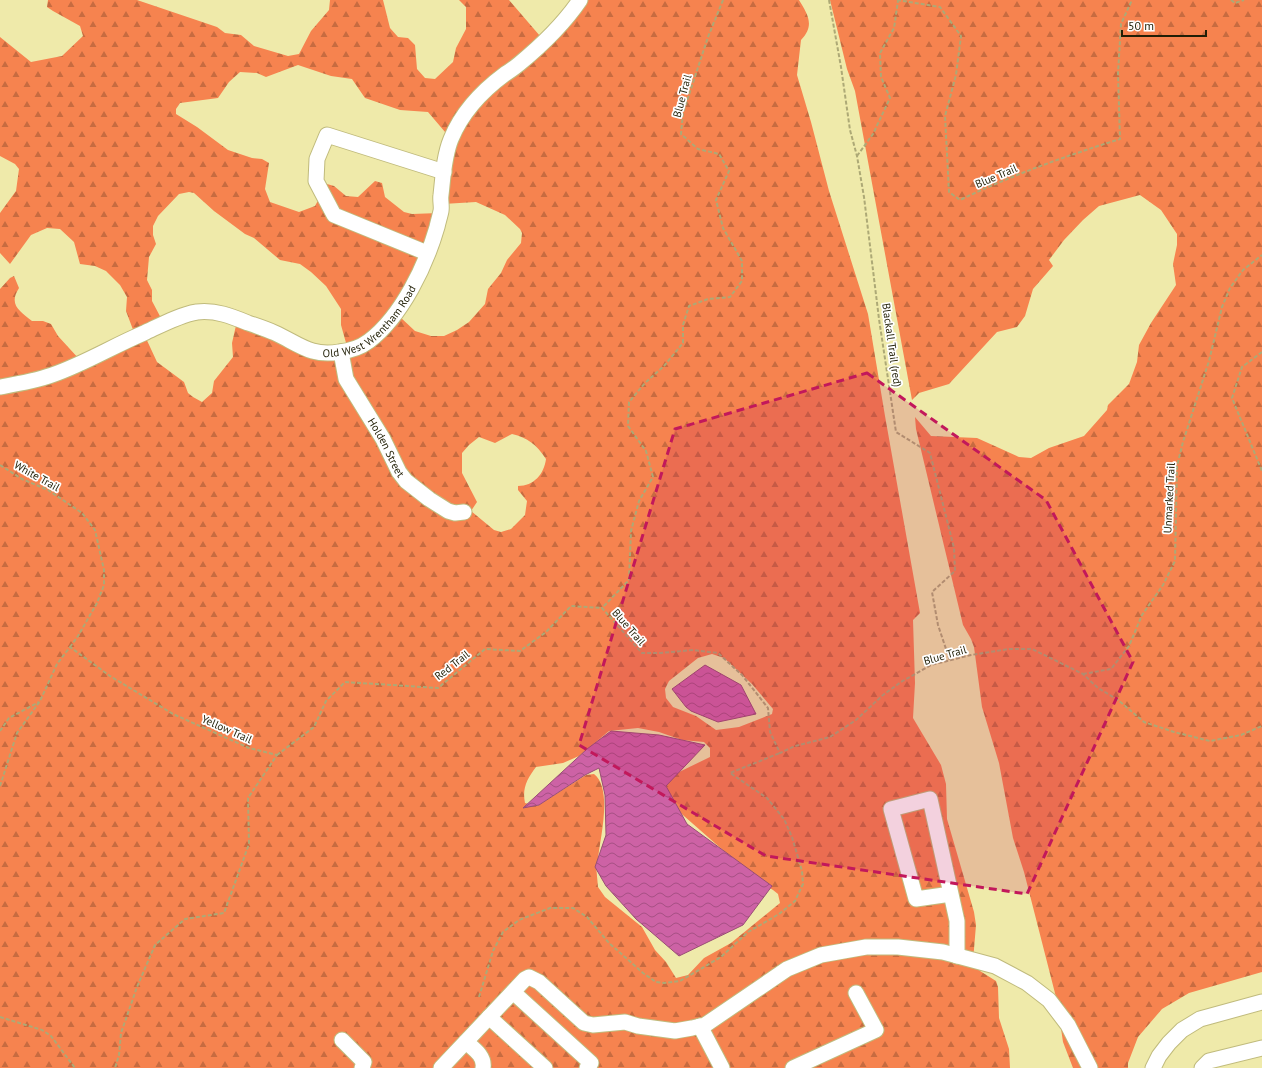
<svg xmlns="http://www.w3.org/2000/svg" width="1262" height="1068" font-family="'PT Sans',sans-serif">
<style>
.forest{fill:url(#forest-firs);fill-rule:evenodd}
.water{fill:url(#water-waves);stroke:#994e75}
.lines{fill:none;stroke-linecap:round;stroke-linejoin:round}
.minor-casing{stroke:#c0bb7d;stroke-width:17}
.path{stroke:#ada976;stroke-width:2;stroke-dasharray:4 2;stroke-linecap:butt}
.minor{stroke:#fff;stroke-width:15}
.marked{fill:#c2185b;fill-opacity:0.2;stroke:#c2185b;stroke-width:3;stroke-dasharray:8 5;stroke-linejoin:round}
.labels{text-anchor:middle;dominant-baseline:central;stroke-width:3.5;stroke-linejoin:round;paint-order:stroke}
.street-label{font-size:11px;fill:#211f06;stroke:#fff}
</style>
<defs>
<pattern id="forest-firs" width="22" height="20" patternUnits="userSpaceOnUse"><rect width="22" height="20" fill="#f6834f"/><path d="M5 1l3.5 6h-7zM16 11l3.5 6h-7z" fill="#c76b40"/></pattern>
<pattern id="water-waves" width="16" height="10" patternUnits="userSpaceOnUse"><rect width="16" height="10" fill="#cd62a5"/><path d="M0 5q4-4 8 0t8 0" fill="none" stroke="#a65084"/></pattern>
</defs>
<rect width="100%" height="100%" fill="#efeaaa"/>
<!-- forest -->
<g class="forest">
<path d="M48 0H137L217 27 225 33 241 35 254 46 288 56 299 54 311 31 329 10 330 0H383L390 28 398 37 408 38 415 45 417 69 425 78 435 79 453 62 456 48 466 29V7L459 0H509L540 36 582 0H799C808 15 815 25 801 40L797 75 811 122 829 191 868 314 885 416 920 613 913 620 915 683 913 718 941 765 946 784 947 819 974 912 976 925 973 961 980 971 996 981 998 987 999 1018 1009 1049 1010 1068H0V289L10 278 14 276 19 288C8 305 20 311 32 321H43L51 324 58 336 80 360 135 335 126 311 127 297 120 285 106 271 95 266 80 264 74 242 60 229 47 228 31 235 10 264 0 253V213L16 191 19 169 15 164 0 156V37L31 62 62 56 83 36 80 26 53 11 47 7ZM298 65 331 76 352 79 365 98 400 110 428 112 451 139 443 204 476 202 505 215 520 229 522 233 521 243 507 260 501 273 488 289 485 304 469 322 457 330 444 336H431L415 331 399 316 439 213 412 214 404 212 385 197 382 183 375 181 358 197 346 196 334 186 327 184 315 206 299 212 270 202 265 189 269 163 262 159 252 158 228 150 197 127 176 114V109L180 103 218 98 229 82 240 72 257 73 266 77ZM189 192 194 193 214 211 245 234 254 238 280 260 300 264 311 272 326 286 341 309V325L348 350 308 345 237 321 232 343 233 357 214 381 212 393 202 402 193 397 188 393 184 382 157 362 144 334 162 320 152 301V290L147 280 149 257 156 244 153 235V226L158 216 179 194ZM512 434C528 438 536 444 546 459 544 474 534 486 518 486V490L527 501 525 515 511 529 501 532 494 530 471 511 477 502 462 473V453L469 445 479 437 495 443ZM712 654 724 658 752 684 773 709 772 714 739 727 716 730 696 716 673 707 666 698 665 689 669 681 698 658ZM638 728 659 732 682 740 704 742 710 748V757L675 774 664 790 676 809 757 880 773 890 778 894 780 903 731 943 704 958 688 975 676 978 666 962 655 950 642 927 605 897 598 887 596 865 598 859C600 838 613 789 594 774L586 775 537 806 525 803C522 788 527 779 536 767L563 763 579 756 609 731Z"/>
<polygon points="830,0 1262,0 1262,972 1189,993 1162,1009 1138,1037 1128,1063 1128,1068 1073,1068 1063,1042 1057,1001 1024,872 1013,838 999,763 982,707 974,647 971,639 963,625 916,429 915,417 931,436 977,438 1019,457 1031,458 1049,448 1084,436 1107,410 1108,405 1129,384 1137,362 1139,345 1151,323 1176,285 1173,264 1177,245 1177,234 1161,210 1140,195 1099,206 1083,220 1064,240 1049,260 1053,266 1033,289 1025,316 1017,327 997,332 949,384 919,393 912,400 855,91 847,69"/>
</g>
<!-- water -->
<g class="water">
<polygon points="705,665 741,685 756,714 718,722 691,711 686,707 672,689"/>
<polygon points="611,731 659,735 705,745 666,786 687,824 772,886 743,925 679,956 636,919 606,886 595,867 606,835 605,795 599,768 585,775 539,805 523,808 587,749"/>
</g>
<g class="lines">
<!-- minor casing -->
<g class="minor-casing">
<g id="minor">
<polyline points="427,253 334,215 316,181 317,159 327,135 444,172"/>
<path id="s1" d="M341 352 346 379 383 439 399 472 406 481 429 499 448 511 455 513 464 512"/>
<path id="s2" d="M0 387C17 384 35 381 52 375 84 364 113 346 144 333 161 325 179 315 197 312 216 310 231 316 248 323 257 326 266 329 275 333 299 344 311 357 339 352 349 351 361 347 369 341 402 316 426 265 437 227 438 222 440 216 441 211 442 206 440 200 441 195 443 177 444 156 451 139 462 112 482 91 505 74 510 71 514 68 519 64 542 45 563 25 580 0"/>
<polyline points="951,894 916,899 891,809 930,799 957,921 957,956"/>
<polyline points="513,992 591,1063 587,1068"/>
<polyline points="489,1017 545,1068"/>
<polyline points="700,1026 722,1068"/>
<polyline points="342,1040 364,1062 362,1068"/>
<path d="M466 1042C474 1049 485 1056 483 1068"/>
<polyline points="441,1068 525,979 529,977 539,982 584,1023 593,1025 625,1022 638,1026 675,1031 692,1028 705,1025 787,969 821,955 866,947 898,947 943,952 995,966 1027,983 1049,1000 1068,1025 1090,1068"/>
<polyline points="793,1068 876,1030 856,993"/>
<polyline points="1153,1068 1159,1056 1169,1043 1182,1030 1200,1019 1262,1002"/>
<polyline points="1202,1068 1209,1061 1262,1048"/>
</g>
</g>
<!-- path -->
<g class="path">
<polyline points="723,0 708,37 683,113 681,134 698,149 719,154 729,171 716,200 723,228 742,261 742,281 730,297 708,299 689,306 683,325 683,343 664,366 645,383 629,402 628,426 646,451 653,477 639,501 631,531 629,580 602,608 642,653 661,653 693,650 718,653 742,675 768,708 770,732 780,753 795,746 830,737 856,720 883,695 901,682 931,665 971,655 1009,649 1032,649 1083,674 1098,688 1118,700 1144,722 1174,732 1210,741 1241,735 1262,726"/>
<polyline points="829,0 841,67 850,130 857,156 864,197 879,319 896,432 930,453 954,548 955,571 932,592 938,625 950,661"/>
<path d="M897 0 940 7 961 36 956 75 945 116 949 192 960 200C1012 175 1066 156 1120 139L1118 73 1121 24 1132 0"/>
<polyline points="1231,0 1235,3 1244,0"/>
<polyline points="857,156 873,134 890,98 881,77 880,53 894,28 898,1"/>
<polyline points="1262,352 1242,367 1232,398 1262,471"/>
<polyline points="0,465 22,479 48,490 82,513 95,530 104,570 104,585 97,603 78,636 70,647"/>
<polyline points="1083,674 1111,669 1129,646 1142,615 1163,585 1175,561 1177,466 1183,442 1209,361 1222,307 1230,288 1243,270 1262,255"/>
<polyline points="0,731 9,718 39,702"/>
<polyline points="277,755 314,727 326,701 345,682 438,688 485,649 520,651 546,632 571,606 602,608"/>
<polyline points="0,786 17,733 40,701 57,664 70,647 110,676 173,714 249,748 277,755 248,798 249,844 224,913 185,919 155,945 137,987 121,1033 119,1055 115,1068"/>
<polyline points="479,997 493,951 503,932 519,920 550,908 573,908 587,917 609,943 643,973 656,982 664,983 680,981 721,957 748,932 779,914 795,901 803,884 802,871 792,837 784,819 767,798 730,773 780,753"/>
<polyline points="0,1017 42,1030 51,1036 75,1068"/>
</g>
<!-- minor -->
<use href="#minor" class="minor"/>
</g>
<!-- marked area -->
<path class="marked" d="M867 373 1046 500 1133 662 1027 894 766 856 579 745 675 429Z"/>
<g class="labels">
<!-- street labels -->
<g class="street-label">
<text transform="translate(682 96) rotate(-75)">Blue Trail</text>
<text transform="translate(996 176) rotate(-23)">Blue Trail</text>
<text stroke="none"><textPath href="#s2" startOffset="405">Old West Wrentham Road</textPath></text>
<text transform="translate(892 345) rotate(82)">Blackall Trail (red)</text>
<text stroke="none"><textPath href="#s1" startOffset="107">Holden Street</textPath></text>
<text transform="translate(37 476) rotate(29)">White Trail</text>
<text transform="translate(1169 498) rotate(-87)">Unmarked Trail</text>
<text transform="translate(629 627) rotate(49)">Blue Trail</text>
<text transform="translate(945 655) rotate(-16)">Blue Trail</text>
<text transform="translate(452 665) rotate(-38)">Red Trail</text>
<text transform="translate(227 729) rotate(24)">Yellow Trail</text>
</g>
</g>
<!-- scale -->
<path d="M1122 30v6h84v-6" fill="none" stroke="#211f06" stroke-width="2"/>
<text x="1128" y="30" font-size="12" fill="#211f06" stroke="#ffffff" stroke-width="3" paint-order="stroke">50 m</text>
</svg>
